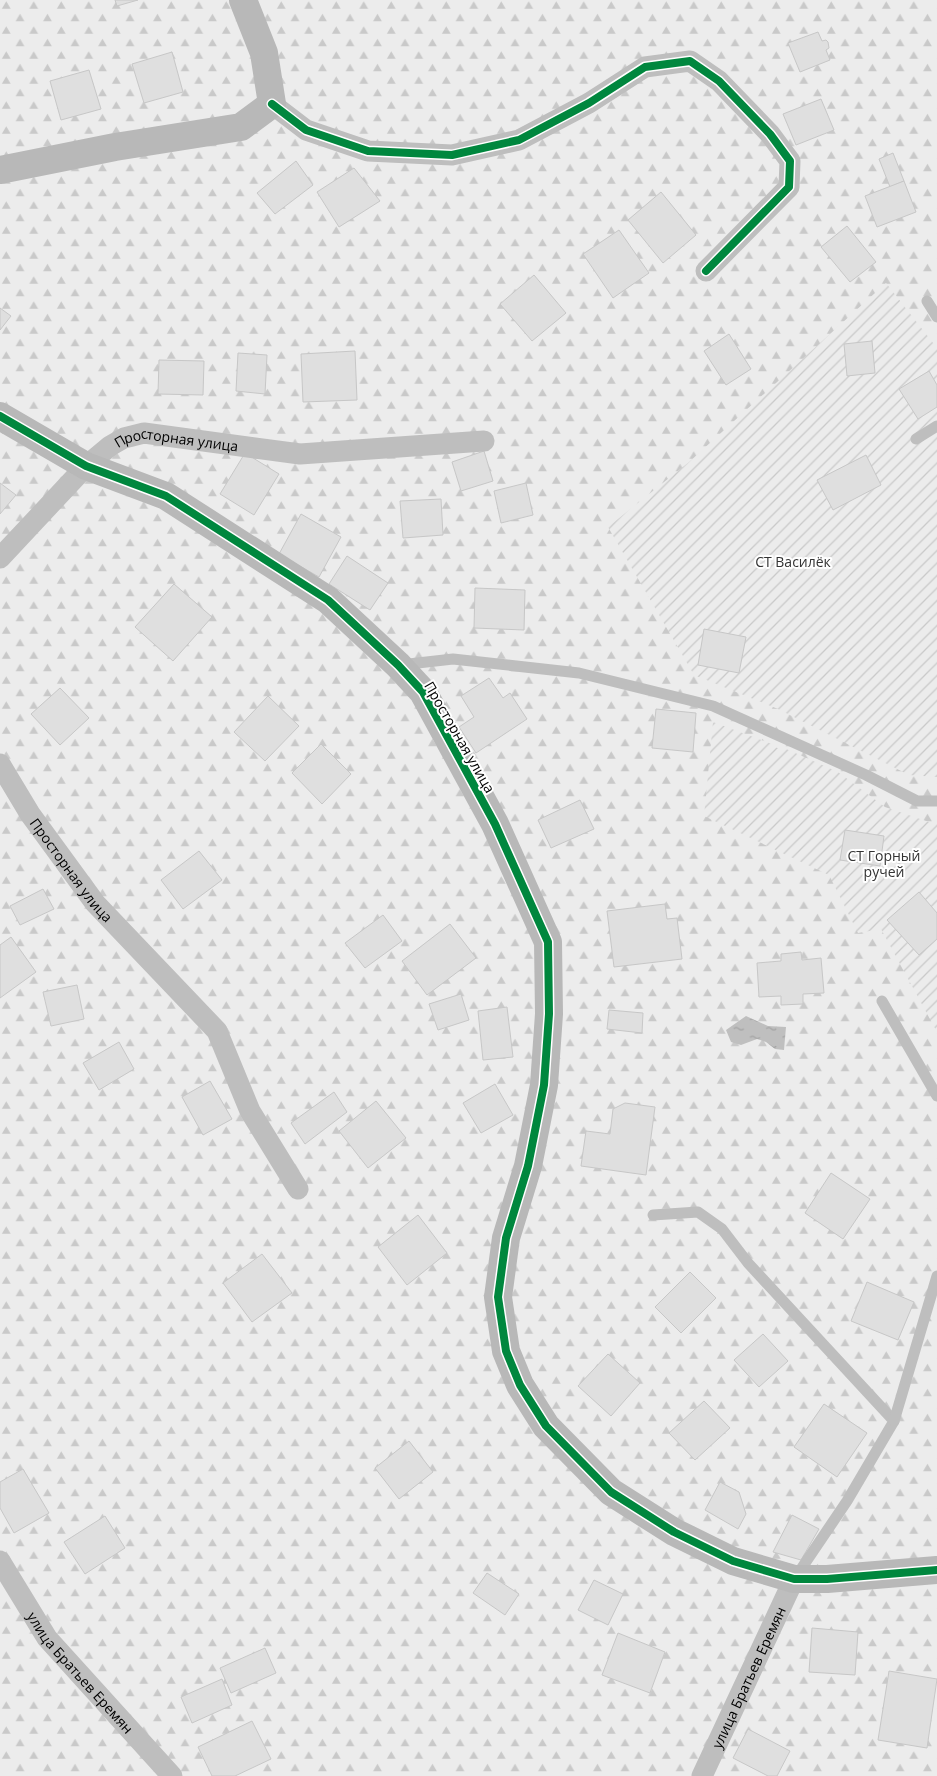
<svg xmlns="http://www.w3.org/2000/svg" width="937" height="1776" font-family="'Open Sans',sans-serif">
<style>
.forest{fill:url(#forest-firs)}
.garden{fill:url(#garden-furrows)}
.water{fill:url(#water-ripples)}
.building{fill:#dfdfdf;stroke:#c7c7c7}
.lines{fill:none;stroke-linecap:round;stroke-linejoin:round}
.lane{stroke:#bebebe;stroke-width:11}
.street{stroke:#bebebe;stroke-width:21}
.secondary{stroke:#b8b8b8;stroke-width:28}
.cycleway-casing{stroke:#fff;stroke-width:11}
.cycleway{stroke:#00873e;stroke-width:8}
.labels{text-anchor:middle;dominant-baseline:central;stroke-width:4;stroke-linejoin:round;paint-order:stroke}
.street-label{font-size:14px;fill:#000;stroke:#fff}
.park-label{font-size:14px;fill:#333;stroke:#fff}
</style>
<defs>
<pattern id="forest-firs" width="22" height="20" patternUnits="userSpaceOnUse" patternTransform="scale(1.25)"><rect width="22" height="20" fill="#ececec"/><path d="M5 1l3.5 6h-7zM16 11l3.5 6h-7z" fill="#c9c9c9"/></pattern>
<pattern id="garden-furrows" width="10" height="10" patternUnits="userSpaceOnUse" patternTransform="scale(1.25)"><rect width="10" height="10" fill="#ececec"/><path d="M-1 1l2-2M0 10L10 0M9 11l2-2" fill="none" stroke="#c9c9c9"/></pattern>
<pattern id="water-ripples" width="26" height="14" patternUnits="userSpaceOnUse" patternTransform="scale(1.25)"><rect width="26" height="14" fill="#bfbfbf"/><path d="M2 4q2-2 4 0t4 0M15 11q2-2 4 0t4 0" fill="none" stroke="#a2a2a2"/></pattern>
</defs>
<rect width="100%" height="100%" fill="#fff"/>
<!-- forest -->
<rect class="forest" x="0" y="0" width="937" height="1776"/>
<!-- garden -->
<g class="garden">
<polygon points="886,283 937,348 937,777 909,775 778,709 694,675 608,527 689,462"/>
<polygon points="713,722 772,744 773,746 782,750 784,748 838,772 885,807 929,822 937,822 937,1032 881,929 858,933 829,875 704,816"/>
</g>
<!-- water -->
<polygon class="water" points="746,1016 768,1026 786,1027 784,1050 775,1049 766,1042 757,1039 741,1045 731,1042 726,1030"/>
<!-- building -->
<g class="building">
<polygon points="115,0 138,0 117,6"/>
<polygon points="818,32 822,41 826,40 828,42 829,48 826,50 830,60 800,72 788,43"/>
<polygon points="172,52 183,92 144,103 132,64"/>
<polygon points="89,70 101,109 61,120 50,81"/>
<polygon points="821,99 834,130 796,145 783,114"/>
<polygon points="893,153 904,181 890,187 879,159"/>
<polygon points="296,161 313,185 275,214 257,193"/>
<polygon points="354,168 380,201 339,227 317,192"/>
<polygon points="904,181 916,212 877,227 865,196"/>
<polygon points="661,192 696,235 663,263 628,220"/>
<polygon points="847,226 876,262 850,282 821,247"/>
<polygon points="619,230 649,273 613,298 583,254"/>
<polygon points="534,275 566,313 532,341 500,304"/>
<polygon points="0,308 11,316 0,330"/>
<polygon points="729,334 751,369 726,385 704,351"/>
<polygon points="872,341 875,373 847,376 844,344"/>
<polygon points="355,351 357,400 303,402 301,354"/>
<polygon points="238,353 267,355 265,394 236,391"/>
<polygon points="159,360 204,361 203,395 158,394"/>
<polygon points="929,371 937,385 937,407 918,419 899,389"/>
<polygon points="484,451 493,481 461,491 452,462"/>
<polygon points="245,453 279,474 254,515 220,494"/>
<polygon points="866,455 881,485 833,510 817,480"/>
<polygon points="0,483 16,495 0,514"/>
<polygon points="526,483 533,515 501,523 494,491"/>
<polygon points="441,499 443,535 403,538 400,501"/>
<polygon points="301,514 341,537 319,577 279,554"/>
<polygon points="347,556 388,583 370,610 329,584"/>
<polygon points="174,584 212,617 173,661 135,627"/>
<polygon points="475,588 525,590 524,630 474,628"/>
<polygon points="704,629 746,637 739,673 698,665"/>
<polygon points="489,678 503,698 510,693 527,719 476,753 459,727 474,717 461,696"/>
<polygon points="60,688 89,718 60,745 31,714"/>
<polygon points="268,696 299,726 265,761 234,732"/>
<polygon points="656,709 696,713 693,752 652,748"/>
<polygon points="321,744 351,774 322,804 292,773"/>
<polygon points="580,800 594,829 551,848 538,820"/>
<polygon points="845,830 884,836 880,866 840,860"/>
<polygon points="199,851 222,880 183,909 161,880"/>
<polygon points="43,889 54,909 20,925 10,906"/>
<polygon points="919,892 937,913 937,939 919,955 887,920"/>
<polygon points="665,904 667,919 677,918 682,959 614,967 607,911"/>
<polygon points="383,915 402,941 365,968 345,943"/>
<polygon points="450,924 476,958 427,995 402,961"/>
<polygon points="11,937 36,972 0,998 0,945"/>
<polygon points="801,952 802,960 821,958 824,993 803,994 803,1004 781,1005 781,996 759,997 757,963 781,961 781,954"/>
<polygon points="77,985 84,1019 51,1026 43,992"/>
<polygon points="461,994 469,1020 438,1030 429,1004"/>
<polygon points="507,1007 513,1057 483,1060 478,1011"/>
<polygon points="609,1010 643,1013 642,1033 607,1029"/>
<polygon points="119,1042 134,1069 99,1090 83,1063"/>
<polygon points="210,1081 232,1119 203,1135 182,1097"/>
<polygon points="495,1084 513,1115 481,1133 463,1103"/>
<polygon points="334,1092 347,1112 305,1144 291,1123"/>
<polygon points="376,1101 406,1138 368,1168 339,1131"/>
<polygon points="625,1103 655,1107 646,1175 581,1166 586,1131 610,1134 613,1109"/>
<polygon points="831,1173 870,1199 843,1239 805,1213"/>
<polygon points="418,1215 447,1253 407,1285 378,1247"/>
<polygon points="262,1254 292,1293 252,1322 223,1283"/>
<polygon points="690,1272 716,1298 681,1333 655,1307"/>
<polygon points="867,1282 914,1302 898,1340 851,1321"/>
<polygon points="763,1334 788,1361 759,1387 734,1360"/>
<polygon points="608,1354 640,1383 611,1416 578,1386"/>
<polygon points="704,1401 730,1428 695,1460 669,1433"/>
<polygon points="824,1404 867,1433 837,1477 794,1447"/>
<polygon points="409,1441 433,1472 399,1499 375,1468"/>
<polygon points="23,1469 49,1513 14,1533 0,1508 0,1482"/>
<polygon points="720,1482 739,1492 746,1514 738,1529 705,1510"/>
<polygon points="792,1515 819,1529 801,1560 773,1552"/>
<polygon points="105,1516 125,1548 85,1574 64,1542"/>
<polygon points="487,1573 519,1594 505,1615 473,1593"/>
<polygon points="594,1580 623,1594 608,1625 578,1610"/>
<polygon points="812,1628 858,1632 855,1675 809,1672"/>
<polygon points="618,1633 665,1652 650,1693 602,1675"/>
<polygon points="265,1648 276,1673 231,1693 220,1668"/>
<polygon points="889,1671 937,1679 927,1748 878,1740"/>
<polygon points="222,1679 232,1705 192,1723 181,1697"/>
<polygon points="252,1721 271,1759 235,1776 212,1776 198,1747"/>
<polygon points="748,1729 790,1751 777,1776 768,1776 733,1758"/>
</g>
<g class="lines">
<!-- lane -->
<g class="lane">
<polyline points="927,301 937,317"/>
<polyline points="916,439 937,426"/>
<polyline points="400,665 453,659 579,673 713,706 866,775 917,801 937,801"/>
<polyline points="882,1001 937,1096"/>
<polyline points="653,1215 698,1212 722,1229 748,1263 894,1421 847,1501 795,1578"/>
<polyline points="894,1421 937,1276"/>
</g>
<!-- street -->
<g class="street">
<polyline points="272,104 306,130 368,151 452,155 519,140 589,103 645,67 690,61 719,81 770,134 790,161 789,187 706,271"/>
<path id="s1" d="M0 558 86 466 110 446 124 438 144 433 300 454 484 441"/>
<path id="s2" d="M0 764 30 814 95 903 217 1031 250 1111 298 1189"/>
<path id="s3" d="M0 1561 47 1638 172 1776"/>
<path id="s4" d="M702 1776 794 1579"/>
</g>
<!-- secondary -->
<g class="secondary">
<polyline points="0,170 115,147 241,127 272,104 264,53 243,0"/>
<polyline points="0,416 86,466 166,496 328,600 398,665 423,692 495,824 548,942 549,1014 544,1085 528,1166 506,1238 498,1297 506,1351 520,1385 546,1426 611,1492 674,1532 733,1561 794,1579 827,1579 937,1570"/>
</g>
<!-- cycleway casing -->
<g class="cycleway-casing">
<g id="cycleway">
<polyline points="272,104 306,130 368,151 452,155 519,140 589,103 645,67 690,61 719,81 770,134 790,161 789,187 706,271"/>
<polyline points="0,416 86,466 166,496 328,600 398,665 423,692 495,824 548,942 549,1014 544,1085 528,1166 506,1238 498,1297 506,1351 520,1385 546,1426 611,1492 674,1532 733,1561 794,1579 827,1579 937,1570"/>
</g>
</g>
<!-- cycleway -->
<use href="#cycleway" class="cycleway"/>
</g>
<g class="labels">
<!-- street labels -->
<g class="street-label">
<text stroke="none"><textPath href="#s1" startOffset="226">Просторная улица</textPath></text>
<text transform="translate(460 737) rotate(60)">Просторная улица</text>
<text stroke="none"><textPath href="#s2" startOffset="128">Просторная улица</textPath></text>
<text stroke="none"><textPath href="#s3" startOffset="138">улица Братьев Еремян</textPath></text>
<text stroke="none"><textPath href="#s4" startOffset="109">улица Братьев Еремян</textPath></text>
</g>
<!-- park labels -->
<g class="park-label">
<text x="793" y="561">СТ Василёк</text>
<text x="884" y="855">СТ Горный<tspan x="884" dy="16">ручей</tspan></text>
</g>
</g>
</svg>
